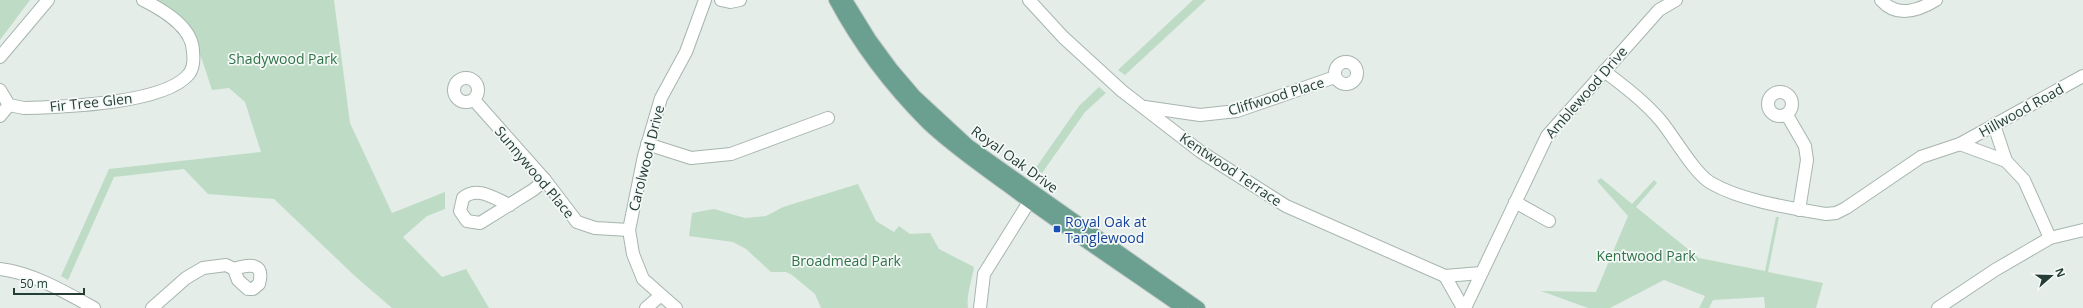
<svg xmlns="http://www.w3.org/2000/svg" width="2083" height="308" font-family="'Open Sans',sans-serif">
<style>
.green{fill:#bedcc5}
.lines{fill:none;stroke-linecap:round;stroke-linejoin:round}
.minor-casing{stroke:#a7b5af;stroke-width:14}
.major-casing{stroke:#c2c9c7;stroke-width:14}
.minor{stroke:#fff;stroke-width:12}
.major{stroke:#6ba091;stroke-width:12}
.transit-dot{fill:#1a4fb4;stroke:#f4f9f7;stroke-width:1.5}
.labels{text-anchor:middle;dominant-baseline:central;stroke-width:3.5;stroke-linejoin:round;paint-order:stroke}
.park-label{font-size:14px;fill:#307248;stroke:#f4f9f7}
.street-label{font-size:14px;fill:#243d36;stroke:#f4f9f7}
.transit-label{font-size:14px;fill:#164399;stroke:#f4f9f7;text-anchor:start}
</style>
<rect width="100%" height="100%" fill="#e4ede8"/>
<!-- green -->
<g class="green">
<polygon points="0,0 30,0 0,40"/>
<path d="M156 0H334L350 123 392 213 445 192V209L427 216 403 237 442 277 466 269 489 308H392L357 278 274 199 208 194 184 169 114 177 68 280 61 276 109 169 261 152 245 102 229 88 212 90C201 56 191 17 156 0Z"/>
<polygon points="1193,0 1206,0 1125,75 1118,70"/>
<polygon points="1099,87 1106,93 1085,112 1042,173 1035,169 1079,106"/>
<polygon points="1601,178 1632,204 1654,180 1657,183 1636,207 1699,258 1765,271 1776,217 1779,217 1768,272 1823,283 1816,308 1765,308 1764,297 1713,300 1709,308 1699,308 1705,296 1664,280 1610,308 1588,308 1541,291 1596,292 1628,216 1597,181"/>
<path d="M858 184 876 221 894 232 899 226 910 234 930 233 939 249 974 267C972 280 966 296 968 308H821L815 294 792 275 786 272H771L746 249 733 242 689 236 692 213 714 209 745 218 766 216 783 207Z"/>
</g>
<g class="lines">
<!-- minor casing -->
<g class="minor-casing">
<g id="minor">
<polyline points="721,0 730,2 740,0"/>
<polyline points="1029,0 1063,37 1122,91 1201,152 1286,206 1445,276 1481,273"/>
<path d="M1881 0C1897 18 1918 11 1936 0"/>
<polyline points="0,57 48,0"/>
<circle cx="1346" cy="73" r="11"/>
<path d="M1604 71C1624 86 1645 102 1661 121 1674 137 1695 174 1711 183 1742 201 1791 208 1826 214L1836 213 1846 208 1921 157 1960 144 2083 76"/>
<circle cx="466" cy="90" r="12"/>
<path d="M0 90 9 105 24 108C62 107 163 104 188 75 193 70 194 60 193 52 193 27 163 10 143 0"/>
<circle cx="1780" cy="104" r="12"/>
<polyline points="474,100 545,180 577,222 595,228 629,230"/>
<polyline points="1145,107 1200,115 1237,111 1335,77"/>
<polyline points="1787,115 1805,146 1807,160 1799,210"/>
<polyline points="0,116 9,105"/>
<polyline points="1994,125 2006,161"/>
<polyline points="647,144 691,158 731,154 828,118"/>
<polyline points="1960,144 2006,161 2024,180 2050,238"/>
<polyline points="1515,202 1549,221"/>
<path d="M510 205C495 199 477 185 463 198L460 211 467 221 480 223 533 190 545 180"/>
<path d="M0 269C33 273 65 292 94 308"/>
<polyline points="1445,276 1463,308"/>
<path d="M152 308 186 278 203 268 226 265 234 269 238 280 248 289H253L259 284C265 262 249 264 234 269"/>
<polyline points="646,308 660,296"/>
<polyline points="676,308 643,279 633,254 629,230 644,156 661,98 686,52 705,0"/>
<polyline points="980,308 984,274 1034,194"/>
<polyline points="1465,308 1547,136 1659,10 1676,0"/>
<polyline points="1938,308 1995,270 2050,238 2083,230"/>
</g>
</g>
<!-- major casing -->
<g class="major-casing">
<g id="major">
<path d="M835 0C859 45 891 87 927 123 951 146 979 165 1006 185 1063 227 1123 267 1182 308"/>
<polyline points="846,0 870,39 892,69 915,96 968,145 1199,308"/>
</g>
</g>
<!-- minor -->
<use href="#minor" class="minor"/>
<!-- major -->
<use href="#major" class="major"/>
</g>
<!-- markers -->
<rect class="transit-dot" x="1053" y="225" width="8" height="8" rx="2"/>
<g class="labels">
<!-- park labels -->
<g class="park-label">
<text x="283" y="58">Shadywood Park</text>
<text x="1646" y="255">Kentwood Park</text>
<text x="846" y="260">Broadmead Park</text>
</g>
<!-- street labels -->
<g class="street-label">
<text transform="translate(1586 92) rotate(-49)">Amblewood Drive</text>
<text transform="translate(1276 96) rotate(-17)">Cliffwood Place</text>
<text transform="translate(91 102) rotate(-6)">Fir Tree Glen</text>
<text transform="translate(2021 110) rotate(-29)">Hillwood Road</text>
<text transform="translate(646 158) rotate(-76)">Carolwood Drive</text>
<text transform="translate(1015 159) rotate(36)">Royal Oak Drive</text>
<text transform="translate(1231 169) rotate(34)">Kentwood Terrace</text>
<text transform="translate(535 172) rotate(50)">Sunnywood Place</text>
</g>
<!-- transit labels -->
<g class="transit-label">
<text x="1065" y="221">Royal Oak at<tspan x="1065" dy="16">Tanglewood</tspan></text>
</g>
</g>
<!-- north arrow -->
<g transform="translate(2051 276) rotate(70)" stroke="#f4f9f7" stroke-width="3" paint-order="stroke">
<path d="M0-3L7 15L0 10L-7 15Z" fill="#243d36"/>
<text y="-6" font-size="11" font-weight="bold" text-anchor="middle" fill="#243d36">N</text>
</g>
<!-- scale -->
<path d="M14 288v6h70v-6" fill="none" stroke="#243d36" stroke-width="2"/>
<text x="20" y="288" font-size="12" fill="#243d36" stroke="#f4f9f7" stroke-width="3" paint-order="stroke">50 m</text>
</svg>
